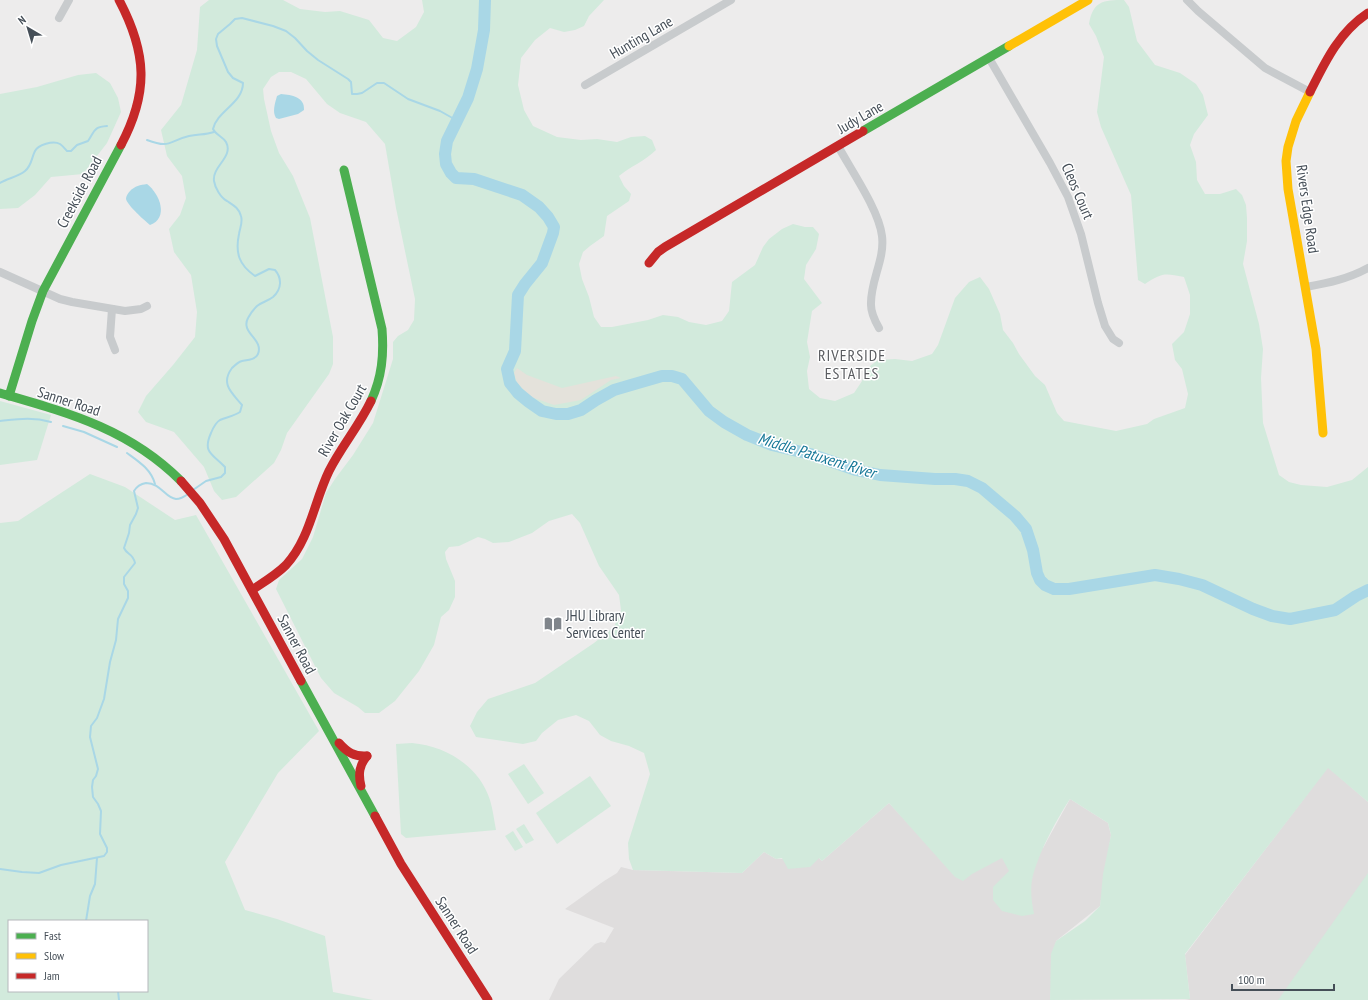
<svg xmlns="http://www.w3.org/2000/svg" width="1368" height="1000" font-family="'PT Sans Narrow',sans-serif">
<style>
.education{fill:#dfdddd}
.green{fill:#d2eadc;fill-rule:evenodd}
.sand{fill:#e4e2db}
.water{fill:#a9d7e6}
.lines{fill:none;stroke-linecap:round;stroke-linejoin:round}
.stream{stroke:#a9d7e6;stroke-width:2}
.river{stroke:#a9d7e6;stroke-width:12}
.street{stroke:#c8cbcd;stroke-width:8}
.fast{stroke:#4caf50;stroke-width:9}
.slow{stroke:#ffc107;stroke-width:9}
.jam{stroke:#c62828;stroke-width:9}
.labels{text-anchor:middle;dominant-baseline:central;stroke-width:3;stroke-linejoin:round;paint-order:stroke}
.street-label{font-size:15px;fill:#454e57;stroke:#fff}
.poi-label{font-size:15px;fill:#454e57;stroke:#fff;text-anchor:start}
.neighbourhood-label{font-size:16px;letter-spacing:1px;fill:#595b5f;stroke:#fff}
.water-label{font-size:16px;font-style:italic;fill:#177898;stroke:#fff}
</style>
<rect width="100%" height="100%" fill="#edecec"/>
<!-- education -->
<g class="education">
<polygon points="1328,767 1368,802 1368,876 1285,1000 1185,1000 1190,999 1185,955"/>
<polygon points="1070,799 1108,823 1111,835 1100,906 1056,941 1050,1000 549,1000 559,979 595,944 601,942 605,943 614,928 565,909 604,881 617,873 621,867 633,870 742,873 764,852 776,859 819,858 822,861 889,803 913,829 999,849 1043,848"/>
</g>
<!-- green -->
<g class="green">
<path d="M209 0H283L300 9 325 12 340 11 369 20 383 38 397 41 416 27 424 12 422 0H604L589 16 584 26 575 30 564 32 550 28 535 40 521 58 518 85 524 110 533 126 557 137 581 140 597 139 617 142 631 137 645 136 652 140 656 150C645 161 631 166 619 176L624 186 631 194 629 201 607 216 604 236 590 246 583 252 579 264 582 279 589 297 594 317 601 327H612L648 320 663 315 678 317 689 322 706 325 722 321 729 311 732 282 755 265 763 247 769 239 782 229 793 224 805 227H813L819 234 816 249 806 265 804 279 822 303 812 311 807 342 810 357 807 371 809 389 820 398 835 401 854 393 862 381 866 369 878 360 895 359 912 361 932 354 938 345 955 298 969 282 980 277 989 289 1000 314 1003 330 1013 343 1019 354 1035 376 1045 385 1057 413 1064 421 1116 431 1147 424 1154 419 1185 408 1188 394 1182 369 1175 360 1172 344 1184 332 1190 314V295L1184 277C1164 273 1162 273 1145 284L1138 280 1131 195 1101 127 1097 112 1104 57 1096 36 1089 24C1093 1 1103 0 1124 0L1129 7 1137 41 1155 65 1180 73 1196 84 1203 95 1208 115 1194 134 1190 145 1196 162 1197 180 1205 194H1220L1236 189 1242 195 1246 205 1247 218V241L1243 264 1259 324 1263 349 1261 378 1263 423 1279 475 1289 482 1301 485 1327 487 1352 480 1368 467V802L1328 768 1185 954 1190 999 1050 1000 1051 954 1056 941 1085 921 1100 906 1103 874 1111 835 1108 823 1070 799C1056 820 1037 856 1032 880 1030 891 1032 904 1034 914L1022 916 1002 911 993 900V887L1009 871 1002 858 972 874 963 881 955 877 889 803 822 861 819 858 810 867 788 869 782 858 776 859 764 852 742 873 633 870 629 859 628 843 650 774 644 753 629 746 611 741 600 735 589 721 576 715 558 720 542 733 536 741 523 744 476 737 470 726 477 712 488 699 535 683 594 643 614 627 621 610 619 595 599 566 580 523 572 514 549 521 532 533 509 542 493 543 485 539 478 537 459 546 449 547 445 552 446 559 455 581V597L449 610 441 617 434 645 419 671 395 701 379 713H365L358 707 334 693 321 678 276 589 279 580 302 559 313 537 326 493 335 479 353 455 373 423 393 359V342L398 336 408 330 414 320 415 299 396 208 385 144 366 122 340 113 327 104 306 79 291 72H279L271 77 263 89 264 99 271 131 279 153 293 176 310 218 333 337V364L329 374 287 433 281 450 274 463 236 497 222 500 214 491 204 467 174 432 146 422 138 412 146 396 173 365 195 337 197 312 191 275 174 252 169 229 180 215 186 198 182 176 167 156 161 130 181 105 197 50 200 7Z"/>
<polygon points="96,73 110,83 118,98 121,112 107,143 83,174 51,177 35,195 18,208 0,209 0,94 37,87 78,75"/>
<polygon points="0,401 51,415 37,460 0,465"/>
<path d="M90 474 125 487 175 520 196 515 319 731 278 773 225 862 245 910 277 919 325 936 333 992 373 1000H0V523L18 521ZM9 921H147V991H9Z"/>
<path d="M412 743C446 746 479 766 490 800 493 810 494 820 496 830L406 838 401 834 396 744Z"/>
<polygon points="524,764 544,793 528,804 508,774"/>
<polygon points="590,776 611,806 557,844 536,813"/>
<polygon points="524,824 534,840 526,844 516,829"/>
<polygon points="513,831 523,847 515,851 505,836"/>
<polygon points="1368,873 1368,1000 1278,1000"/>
</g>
<!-- sand -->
<polygon class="sand" points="517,368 527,375 562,388 616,376 621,378 611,380 581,400 554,405 531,397 517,383 514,373"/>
<!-- water -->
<g class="water">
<path d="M281 94C292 95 305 97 304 110L298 114 279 119 276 118C272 112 275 103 277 96Z"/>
<path d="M147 184C160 194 169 218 150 225 144 220 128 206 126 199 126 196 128 193 130 191 135 186 140 185 147 184Z"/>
</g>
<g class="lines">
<!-- stream -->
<g class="stream">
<path d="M147 140C171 149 168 141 189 136 199 134 205 135 214 132"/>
<path d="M0 183C8 178 18 177 25 171 32 165 31 159 35 151 38 145 53 140 60 144 63 146 65 149 67 151H71L77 145 88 141C95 131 93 127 107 126"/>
<path d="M0 421C19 419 33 417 51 422"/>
<polyline points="63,426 84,432 117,447"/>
<path d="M127 453C138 461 151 469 155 484"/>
<path d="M193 490 206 481 221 477 225 473V467C213 454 202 453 211 433 213 428 215 423 220 420 227 417 234 416 240 412L242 405C232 393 220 384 232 368 235 365 238 362 242 361 248 360 255 360 258 354 264 339 240 333 248 318 250 314 254 309 257 306 262 302 268 301 273 297 282 289 282 278 275 270L269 269 255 276C239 265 235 253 239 234 240 228 243 222 241 216 239 208 233 205 227 201 221 198 215 188 214 181 212 166 234 157 226 142 223 137 216 135 213 129 217 111 243 103 243 83L233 78 228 72 217 46 216 39 218 34 230 24 235 19 242 18 273 26 286 31 295 38 307 51 318 60 348 79 351 82 352 94H357L362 93 377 83H384L408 99 440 111 456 120"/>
<path d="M0 869 22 872 39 873 61 865 104 856 107 852V848L100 834 101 811 98 804 93 797 92 787 93 780 96 776 98 769 90 737 91 726 97 718 104 699 110 662 116 640 118 619 128 598V591L124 584V577L135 563C133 553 127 555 124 548L129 533 130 525 136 514 138 508 134 491C137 486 140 484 146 483 161 483 165 498 176 499 181 499 184 497 188 494"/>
<polyline points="86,921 90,896 95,884 97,858"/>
<polyline points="118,991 119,1000"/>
</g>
<!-- river -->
<polyline class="river" points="485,0 484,30 477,69 468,98 447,141 445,154 446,164 451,173 456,178 474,179 522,195 539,207 548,217 554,227 553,233 542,263 525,284 518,295 515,351 507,369 510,383 518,393 529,402 542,411 556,414 568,414 581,410 596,400 614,390 631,385 662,376 672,376 682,379 709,411 724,422 747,435 772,445 810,454 856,470 880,475 935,479 955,479 968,481 982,488 1015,516 1026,529 1033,550 1037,573 1040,580 1045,585 1054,589 1069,589 1155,575 1179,579 1202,585 1253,609 1272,616 1290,619 1335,610 1356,596 1368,590"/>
<!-- street -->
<g class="street">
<polyline points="1187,0 1198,11 1265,68 1310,92"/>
<polyline points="59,18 69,0"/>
<polyline points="989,58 1050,163 1068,197 1081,234 1098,303 1105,326 1113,339 1119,343"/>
<polyline points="585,85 731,0"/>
<path d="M838 146C851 170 879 210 882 236 885 260 870 281 871 305 871 313 875 321 879 328"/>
<polyline points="0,272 60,299 72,302 125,311 141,309 147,306"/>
<path d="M1306 287C1328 283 1348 279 1368 268"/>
<polyline points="112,309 110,337 115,350"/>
</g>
<!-- fast -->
<g class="fast">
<polyline points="863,131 1009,46"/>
<path d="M344 170 382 329C384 355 382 377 371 401"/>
<path d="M0 393C69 413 129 429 181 481"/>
<polyline points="9,396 32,321 43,291 121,145"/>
<polyline points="301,681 375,816"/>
</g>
<!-- slow -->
<g class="slow">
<polyline points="1009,46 1088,0"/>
<polyline points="1310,92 1296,121 1288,147 1286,161 1288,189 1316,349 1323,433"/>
</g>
<!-- jam -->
<g class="jam">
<path d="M119 0C147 53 149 92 121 145"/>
<path d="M1310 92C1325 62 1339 32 1368 13"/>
<polyline points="649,263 658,252 665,247 863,131"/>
<polyline points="181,481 200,503 224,539 301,681"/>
<path d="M252 590C264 582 276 575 286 565 310 539 314 502 329 471 341 447 359 426 371 401"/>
<path d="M339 743C347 752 354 757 367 756"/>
<path d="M361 786C358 774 359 765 367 756"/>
<polyline points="375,816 401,864 488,1000"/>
</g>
</g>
<!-- icons -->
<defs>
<g id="library-bare" transform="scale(1.38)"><path d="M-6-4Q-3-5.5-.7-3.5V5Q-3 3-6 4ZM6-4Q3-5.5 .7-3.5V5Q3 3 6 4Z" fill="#80858b" stroke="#fff" stroke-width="2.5" paint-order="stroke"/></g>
</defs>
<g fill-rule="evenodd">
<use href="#library-bare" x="553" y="624"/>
</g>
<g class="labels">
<!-- street labels -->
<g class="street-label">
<text transform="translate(641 37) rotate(-30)">Hunting Lane</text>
<text transform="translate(860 117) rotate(-30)">Judy Lane</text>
<text transform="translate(1078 191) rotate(67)">Cleos Court</text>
<text transform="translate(79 192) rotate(-62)">Creekside Road</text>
<text transform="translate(1308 209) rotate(82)">Rivers Edge Road</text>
<text transform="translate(69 401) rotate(18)">Sanner Road</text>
<text transform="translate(342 420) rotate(-60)">River Oak Court</text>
<text transform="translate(297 644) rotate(62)">Sanner Road</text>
<text transform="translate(457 925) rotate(57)">Sanner Road</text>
</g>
<!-- poi labels -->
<g class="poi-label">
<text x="566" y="615">JHU Library<tspan x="566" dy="17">Services Center</tspan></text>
</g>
<!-- neighbourhood labels -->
<g class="neighbourhood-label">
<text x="852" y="355">RIVERSIDE<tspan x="852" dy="18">ESTATES</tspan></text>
</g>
<!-- water labels -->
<g class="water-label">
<text transform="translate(817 455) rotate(17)">Middle Patuxent River</text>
</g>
</g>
<!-- legend -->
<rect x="8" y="920" width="140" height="72" fill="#ffffff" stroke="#b5b8bc"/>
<rect x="16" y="933" width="20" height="6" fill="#4caf50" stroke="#b5b8bc"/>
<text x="44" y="940" font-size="12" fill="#454e57">Fast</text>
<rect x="16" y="953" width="20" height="6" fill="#ffc107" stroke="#b5b8bc"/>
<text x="44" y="960" font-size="12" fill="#454e57">Slow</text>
<rect x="16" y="973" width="20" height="6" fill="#c62828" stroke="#b5b8bc"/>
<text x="44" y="980" font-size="12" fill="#454e57">Jam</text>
<!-- north arrow -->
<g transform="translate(28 28) rotate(322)" stroke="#ffffff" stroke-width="3" paint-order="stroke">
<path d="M0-3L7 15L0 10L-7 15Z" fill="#454e57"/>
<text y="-6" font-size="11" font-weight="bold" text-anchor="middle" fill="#454e57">N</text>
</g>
<!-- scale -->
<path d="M1232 984v6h102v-6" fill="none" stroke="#454e57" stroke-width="2"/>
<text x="1238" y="984" font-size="12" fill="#454e57" stroke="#ffffff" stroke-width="3" paint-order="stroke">100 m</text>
</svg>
